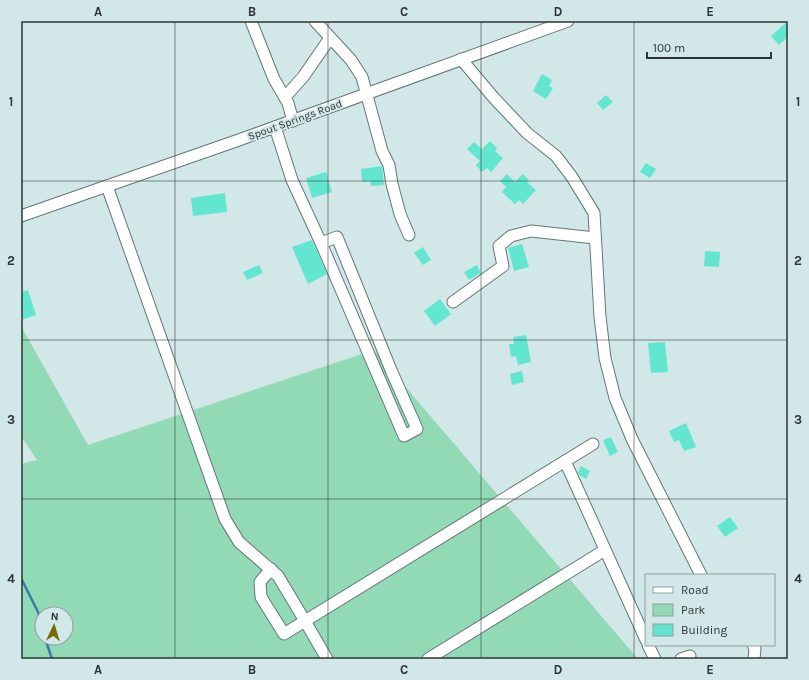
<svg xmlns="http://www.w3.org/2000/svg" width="809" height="680" font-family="Karla,sans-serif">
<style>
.green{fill:#91dab5;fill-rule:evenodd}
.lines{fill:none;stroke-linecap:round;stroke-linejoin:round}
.stream{stroke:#3a7ea5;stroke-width:2.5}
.building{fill:#62e6d0}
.minor-casing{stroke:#647778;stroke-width:13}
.minor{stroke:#fff;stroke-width:11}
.grid{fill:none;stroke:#2d3535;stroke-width:1;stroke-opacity:0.55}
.labels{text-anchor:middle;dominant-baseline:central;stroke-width:4;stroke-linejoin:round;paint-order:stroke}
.street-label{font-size:11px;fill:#2d3535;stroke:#d2e7e8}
.neatline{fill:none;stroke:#2d3535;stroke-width:1.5}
.grid-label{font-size:13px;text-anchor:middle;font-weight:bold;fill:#2d3535}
</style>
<rect width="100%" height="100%" fill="#d2e7e8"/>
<!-- green -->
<path class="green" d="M21 326 88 445 374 350 638 659H21V464L37 460 21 436ZM42 614H66V638H42Z"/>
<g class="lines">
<!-- stream -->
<g class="stream">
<polyline points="21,578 38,612 42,626"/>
<polyline points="45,638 52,659"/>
</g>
</g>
<!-- building -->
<g class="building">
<polygon points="788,21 788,37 779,45 771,36"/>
<polygon points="542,74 552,80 549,86 553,88 546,99 533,91"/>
<polygon points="606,95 613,102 603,110 597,103"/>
<polygon points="490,141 497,148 495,151 503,158 491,172 487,168 482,172 476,165 480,161 467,149 474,142 482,149"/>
<polygon points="646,163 656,169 650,178 640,172"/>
<polygon points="382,166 384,185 371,186 370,181 362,182 361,169"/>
<polygon points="326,172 332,192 312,198 306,178"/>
<polygon points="507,174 515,182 523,174 529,180 527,182 536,190 523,204 519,200 515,204 502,192 506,187 500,181"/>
<polygon points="225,193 227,212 193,216 191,198"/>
<polygon points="312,240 327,274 308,284 292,247"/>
<polygon points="522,244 529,267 514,271 508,248"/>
<polygon points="423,247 431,260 423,265 414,253"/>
<polygon points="705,251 720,252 719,267 704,266"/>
<polygon points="259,265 263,273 247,280 243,272"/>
<polygon points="477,265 481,273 469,280 464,272"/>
<polygon points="28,290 36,315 21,320 21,292"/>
<polygon points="440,299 451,314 435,326 424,311"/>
<polygon points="526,335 531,362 518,365 516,356 511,357 509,344 514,344 513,337"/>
<polygon points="665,342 668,372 651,373 648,343"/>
<polygon points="522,371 524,382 512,385 510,374"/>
<polygon points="686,423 696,447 684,451 679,440 674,442 669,431"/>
<polygon points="611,437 618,452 610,456 603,440"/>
<polygon points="581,466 590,471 586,479 579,475 578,472"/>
<polygon points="730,517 738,528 725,537 717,526"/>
</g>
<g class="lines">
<!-- minor casing -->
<g class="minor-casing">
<g id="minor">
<polyline points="251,21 274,79 288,103 293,121"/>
<polyline points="315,21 351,60 362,77 382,151 389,165 392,184 400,214 409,235"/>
<polyline points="461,59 494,98 527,133 556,156 572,177 594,213 600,317 605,358 615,398 632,439 701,575"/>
<polyline points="285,97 303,77 330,38"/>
<polyline points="275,127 292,180 321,243 404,436 417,429 391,370 337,237 321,243"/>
<polyline points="107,186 225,519 239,542 278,576 305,621 593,444"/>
<polyline points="21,216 236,141 568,21"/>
<polyline points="453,302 503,266 499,246 511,236 531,231 595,238"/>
<polyline points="565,461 646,640"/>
<polyline points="271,569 260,582 261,597 284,634 305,621 327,659"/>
<polyline points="648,645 655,659"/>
<polyline points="753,645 755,648 754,659"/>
<polyline points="428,659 605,550"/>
<polyline points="681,659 690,656"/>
</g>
</g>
<!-- minor -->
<use href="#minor" class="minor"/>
</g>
<!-- grid -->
<path class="grid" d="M175 21V659M328 21V659M481 21V659M634 21V659M21 181H788M21 340H788M21 499H788"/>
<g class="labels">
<!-- street labels -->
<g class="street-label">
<text transform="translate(295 120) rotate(-20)">Spout Springs Road</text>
</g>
</g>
<!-- border -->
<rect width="809" height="680" fill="none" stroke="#d2e7e8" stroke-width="44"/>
<!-- legend -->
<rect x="645" y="574" width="130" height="72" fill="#d2e7e8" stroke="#90a0a0"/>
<rect x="653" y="587" width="20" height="6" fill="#ffffff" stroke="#90a0a0"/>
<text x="681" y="594" font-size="12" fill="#2d3535">Road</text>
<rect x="653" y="604" width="20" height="12" fill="#91dab5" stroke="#90a0a0"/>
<text x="681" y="614" font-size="12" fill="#2d3535">Park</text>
<rect x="653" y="624" width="20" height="12" fill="#62e6d0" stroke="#90a0a0"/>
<text x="681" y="634" font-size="12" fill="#2d3535">Building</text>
<!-- north arrow -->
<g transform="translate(54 626) rotate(4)"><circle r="19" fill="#d2e7e8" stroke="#90a0a0"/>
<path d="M0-3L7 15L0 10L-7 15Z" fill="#766c06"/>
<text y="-6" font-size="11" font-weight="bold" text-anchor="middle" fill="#2d3535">N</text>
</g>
<!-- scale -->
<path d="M647 52v6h124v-6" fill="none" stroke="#2d3535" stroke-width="2"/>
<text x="653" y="52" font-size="12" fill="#2d3535" stroke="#d2e7e8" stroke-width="3" paint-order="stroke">100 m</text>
<rect x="22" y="22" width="765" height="636" class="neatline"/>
<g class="grid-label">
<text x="98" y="16">A</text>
<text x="252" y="16">B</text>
<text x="404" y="16">C</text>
<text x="558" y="16">D</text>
<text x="710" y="16">E</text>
<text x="11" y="106">1</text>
<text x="798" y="106">1</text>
<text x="11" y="265">2</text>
<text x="798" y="265">2</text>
<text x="11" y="424">3</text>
<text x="798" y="424">3</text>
<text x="11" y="583">4</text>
<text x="798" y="583">4</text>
<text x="98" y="674">A</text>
<text x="252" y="674">B</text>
<text x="404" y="674">C</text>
<text x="558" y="674">D</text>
<text x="710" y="674">E</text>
</g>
</svg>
